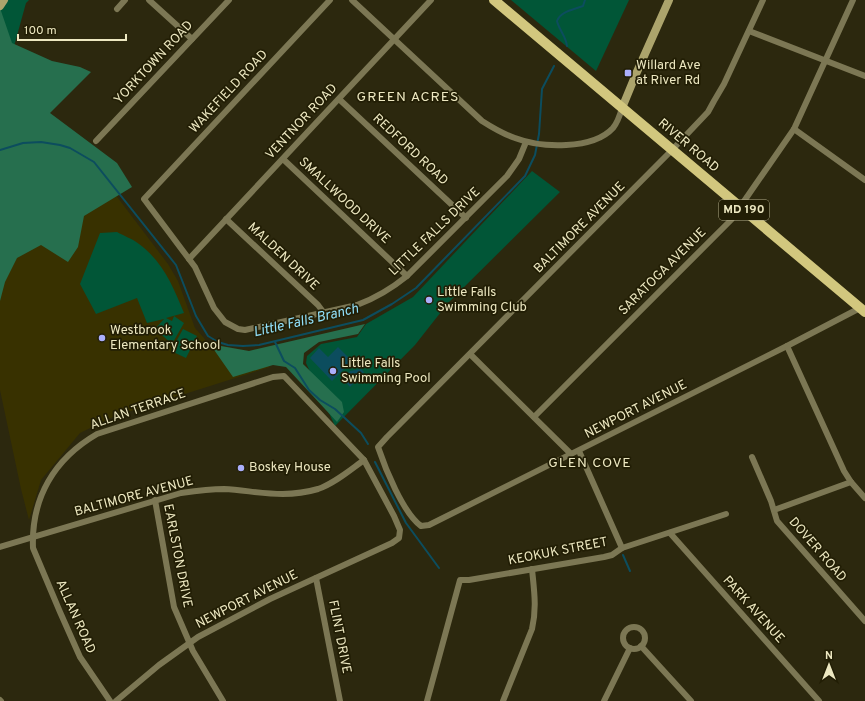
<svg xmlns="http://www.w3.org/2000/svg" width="865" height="701" font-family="Overpass,sans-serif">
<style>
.built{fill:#383100}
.green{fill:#015637}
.forest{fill:#266f4e}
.water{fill:#0c4d5e}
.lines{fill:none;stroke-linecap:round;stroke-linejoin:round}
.stream{stroke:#0c4d5e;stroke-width:2}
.street{stroke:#7c7754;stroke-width:6}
.secondary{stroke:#aca46c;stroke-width:8}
.primary{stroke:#d2c77e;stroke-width:10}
.poi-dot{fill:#abaffb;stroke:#221e05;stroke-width:1.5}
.labels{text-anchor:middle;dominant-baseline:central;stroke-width:3.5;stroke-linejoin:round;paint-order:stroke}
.shield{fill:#221e05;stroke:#b0ab89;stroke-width:1}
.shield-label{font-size:12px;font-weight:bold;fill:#ede8c1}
.street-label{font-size:13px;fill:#ede8c1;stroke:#221e05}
.poi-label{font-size:13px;fill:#ede8c1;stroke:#221e05;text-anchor:start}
.neighbourhood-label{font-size:14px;letter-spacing:1px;fill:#ede8c1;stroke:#221e05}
.water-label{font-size:14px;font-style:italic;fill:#91e0fa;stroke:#221e05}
</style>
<rect width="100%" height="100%" fill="#2c280e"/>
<!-- built -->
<polygon class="built" points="0,158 96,169 168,264 178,281 195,328 212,347 242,351 270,367 115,416 80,433 41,480 29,520 21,489 0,390"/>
<!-- green -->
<g class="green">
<polygon points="0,0 29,0 26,3 13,50 0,63"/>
<polygon points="511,0 629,0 596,71"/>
<polygon points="532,171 560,192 448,303 415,345 335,426 306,363 307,356 321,344 357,337 366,324 413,297"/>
<path d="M117 232C124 236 133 239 139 244 163 262 173 286 184 313L166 318 172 321 174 316 184 323 172 344 155 329 164 319 147 323 137 298 96 314 80 284 100 233Z"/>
<polygon points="183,329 197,336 186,358 171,351"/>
</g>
<!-- forest -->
<g class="forest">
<polygon points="0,8 12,43 52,61 80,67 91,72 50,113 117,163 132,187 84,216 78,247 68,262 41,245 17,258 5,282 0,301"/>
<polygon points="365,324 358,334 319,342 304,353 303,364 342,402 344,412 337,422 286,367 273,365 233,377 210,344 249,351"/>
</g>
<!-- water -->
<g class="water">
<polygon points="338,347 352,361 332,381 310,358 319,348 328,357"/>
<polygon points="361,369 364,372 350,387 343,379 350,371"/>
</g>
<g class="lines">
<!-- stream -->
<g class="stream">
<path d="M567 46C566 36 559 30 557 21 561 11 573 10 583 6L585 0"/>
<polyline points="0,150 23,143 41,142 60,145 70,148 94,162 176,265 196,316 208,336 218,342 228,345 243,346 259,345 363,320 392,304 416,288 525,176 535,155 539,134 542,89 554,66"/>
<polyline points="275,342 284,361 295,368 309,390 320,400 335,409 361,433 368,444"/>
<polyline points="375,462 406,523 439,568"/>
<polyline points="623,555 630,571"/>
</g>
<!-- street -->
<g class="street">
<polyline points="149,0 192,39"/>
<path d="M330 0 144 199 195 267 214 308 225 322 238 329 245 330 357 305C376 298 391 289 407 276L507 176 519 159 526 142"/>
<path d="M352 0 482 121C493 128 503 134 515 138 541 148 593 150 613 128 618 122 620 115 622 108"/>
<path d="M763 0 724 84 714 101 708 112 672 150 387 437 378 447C385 468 403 513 421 526L429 525 787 346 860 308"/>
<polyline points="117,9 125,0"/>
<polyline points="749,31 865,76"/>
<polyline points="339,99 466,218"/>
<polyline points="794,129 865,180"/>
<polyline points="96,141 229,0"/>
<polyline points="283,159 407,276"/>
<polyline points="226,219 318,305 324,313"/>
<polyline points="189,259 431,0"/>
<polyline points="787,346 844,471 851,482 865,498"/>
<polyline points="470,354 571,454"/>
<polyline points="534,417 731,220 794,129 853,0"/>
<polyline points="579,451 622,548"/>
<polyline points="752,457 771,501 777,521 865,621"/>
<polyline points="155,500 174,607 193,651 223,701"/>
<polyline points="774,510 851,482"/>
<polyline points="670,533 819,701"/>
<path d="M0 547 181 493C195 491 209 489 224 489 257 491 284 499 318 489 335 483 350 470 364 460"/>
<polyline points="316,578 340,701"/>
<circle cx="634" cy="638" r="11"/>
<polyline points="641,646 691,701"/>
<polyline points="0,700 1,701"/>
<path d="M110 701 80 657 60 612 33 548C31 498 54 459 97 434L273 377 284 376 364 460 394 516 400 530 399 538 392 543 270 599 198 637 159 665 116 701"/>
<polyline points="427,701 460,580 469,580 604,557 612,555 622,548 726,514"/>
<path d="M503 701 532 629C537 608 534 590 532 569"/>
<polyline points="604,701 630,648"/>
</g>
<!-- secondary -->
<g class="secondary">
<polyline points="0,6 4,0"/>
<polyline points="622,108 636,74 669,0"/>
</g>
<!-- primary -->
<polyline class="primary" points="494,0 865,312"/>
</g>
<!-- markers -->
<g class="poi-dot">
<rect x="624" y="69" width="8" height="8" rx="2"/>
<circle cx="429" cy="300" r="4"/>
<circle cx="102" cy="338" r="4"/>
<circle cx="333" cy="371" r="4"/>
<circle cx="241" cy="468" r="4"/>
</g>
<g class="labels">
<!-- shield labels -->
<rect class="shield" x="719" y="200" width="50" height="20" rx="3"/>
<g class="shield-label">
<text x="744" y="210">MD 190</text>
</g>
<!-- street labels -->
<g class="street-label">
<text transform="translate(154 63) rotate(-47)">YORKTOWN ROAD</text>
<text transform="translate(229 92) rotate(-47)">WAKEFIELD ROAD</text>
<text transform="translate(302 122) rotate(-47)">VENTNOR ROAD</text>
<text transform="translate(688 146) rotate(40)">RIVER ROAD</text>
<text transform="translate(410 150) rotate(43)">REDFORD ROAD</text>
<text transform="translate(344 201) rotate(43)">SMALLWOOD DRIVE</text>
<text transform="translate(580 228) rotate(-45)">BALTIMORE AVENUE</text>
<text transform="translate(435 232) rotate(-44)">LITTLE FALLS DRIVE</text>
<text transform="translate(283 257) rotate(43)">MALDEN DRIVE</text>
<text transform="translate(663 272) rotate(-45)">SARATOGA AVENUE</text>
<text transform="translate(138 410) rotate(-19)">ALLAN TERRACE</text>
<text transform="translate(636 410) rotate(-27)">NEWPORT AVENUE</text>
<text transform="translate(134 497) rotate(-15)">BALTIMORE AVENUE</text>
<text transform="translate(817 550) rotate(49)">DOVER ROAD</text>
<text transform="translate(558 552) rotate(-11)">KEOKUK STREET</text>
<text transform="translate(177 556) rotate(79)">EARLSTON DRIVE</text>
<text transform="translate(247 600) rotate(-27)">NEWPORT AVENUE</text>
<text transform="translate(753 610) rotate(48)">PARK AVENUE</text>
<text transform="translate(75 617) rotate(66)">ALLAN ROAD</text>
<text transform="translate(339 637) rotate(79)">FLINT DRIVE</text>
</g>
<!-- poi labels -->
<g class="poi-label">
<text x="636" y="66">Willard Ave<tspan x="636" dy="15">at River Rd</tspan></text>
<text x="437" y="293">Little Falls<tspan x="437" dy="15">Swimming Club</tspan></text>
<text x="110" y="331">Westbrook<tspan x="110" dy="15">Elementary School</tspan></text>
<text x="341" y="364">Little Falls<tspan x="341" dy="15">Swimming Pool</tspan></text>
<text x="249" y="468">Boskey House</text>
</g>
<!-- neighbourhood labels -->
<g class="neighbourhood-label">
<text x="408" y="97">GREEN ACRES</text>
<text x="590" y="463">GLEN COVE</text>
</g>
<!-- water labels -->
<g class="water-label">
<text transform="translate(306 321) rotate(-13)">Little Falls Branch</text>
</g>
</g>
<!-- north arrow -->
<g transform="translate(829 665)" stroke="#221e05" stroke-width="3" paint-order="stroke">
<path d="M0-3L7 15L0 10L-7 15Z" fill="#ede8c1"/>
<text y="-6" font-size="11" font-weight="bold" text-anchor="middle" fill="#ede8c1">N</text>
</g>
<!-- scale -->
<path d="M18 34v6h108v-6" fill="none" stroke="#ede8c1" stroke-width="2"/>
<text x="24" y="34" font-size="12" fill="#ede8c1" stroke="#221e05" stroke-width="3" paint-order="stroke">100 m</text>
</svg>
